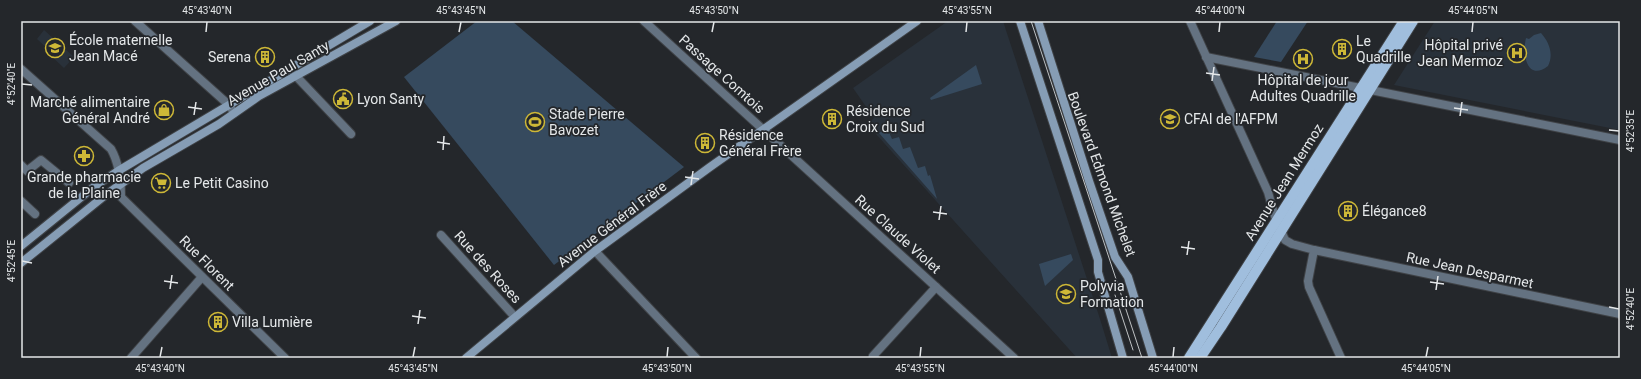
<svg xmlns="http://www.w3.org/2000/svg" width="1641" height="379" font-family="Roboto,sans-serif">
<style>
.built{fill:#29313a}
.green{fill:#364a5e}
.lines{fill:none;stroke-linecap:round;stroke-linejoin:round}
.street-casing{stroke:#3f4246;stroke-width:10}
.secondary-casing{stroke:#3f4246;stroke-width:10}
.primary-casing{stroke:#3f4246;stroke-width:12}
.street{stroke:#647281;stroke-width:8}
.secondary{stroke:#869db5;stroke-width:8}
.primary{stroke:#a0bedd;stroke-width:10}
.tram{stroke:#bfc2c4;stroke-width:1}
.ticks{fill:none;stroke:#e4e7e9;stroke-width:1.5}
.labels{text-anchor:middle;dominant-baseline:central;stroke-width:3.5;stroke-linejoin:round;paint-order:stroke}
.poi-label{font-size:14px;fill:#e4e7e9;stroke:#24272b;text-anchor:start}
.street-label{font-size:14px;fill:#e4e7e9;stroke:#24272b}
.neatline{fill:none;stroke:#e4e7e9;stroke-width:1.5}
.ticks-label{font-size:10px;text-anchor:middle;fill:#e4e7e9}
</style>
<rect width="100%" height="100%" fill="#24272b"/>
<!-- built -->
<g class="built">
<polygon points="948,21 1003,21 1100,319 1112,358 1077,358 867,124 874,118 853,88"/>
<polygon points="1435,21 1620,21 1620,130 1394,85"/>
<polygon points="44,30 74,57 64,68 48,53 50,51 37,39"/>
</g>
<!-- green -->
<g class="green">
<polygon points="477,21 512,21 684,167 554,265 404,77"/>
<polygon points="1277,21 1308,21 1281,62 1254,57"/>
<path d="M1541 33C1549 42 1554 54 1548 66 1527 82 1522 54 1526 38L1529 39 1534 35Z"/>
<polygon points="976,65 982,84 931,100 930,98"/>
<polygon points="887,128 892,139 899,137 903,149 910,147 918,168 925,166 928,176 930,175 937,199 879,133"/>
<polygon points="1071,254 1073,260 1045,286 1039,264"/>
</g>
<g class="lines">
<!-- street casing -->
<g class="street-casing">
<g id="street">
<polyline points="135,21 229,105 234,113"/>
<polyline points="644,21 1014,358"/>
<polyline points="1190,21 1268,192 1274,214 1285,240 1292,244 1314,250 1308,281 1309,287 1341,358"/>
<polyline points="1206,57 1620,140"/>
<polyline points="291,67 295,75 351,134"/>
<path d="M21 69 111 149C119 163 121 181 121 197L285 358"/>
<polyline points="21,165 27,171 41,160 69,183"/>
<polyline points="21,201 35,214"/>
<polyline points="441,235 514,316"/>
<polyline points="1314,250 1620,314"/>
<polyline points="595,251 696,358"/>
<polyline points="131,358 202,277"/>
<polyline points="875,358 873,356 936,287"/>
</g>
</g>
<!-- secondary casing -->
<g class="secondary-casing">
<g id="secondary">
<polyline points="1020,21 1098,260 1098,272 1123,358"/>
<polyline points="1038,21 1089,181 1115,257 1128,277 1153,358"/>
<polyline points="21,246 95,186 118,171 370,21"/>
<polyline points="21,263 103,197 143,168 219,124 259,96 396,21"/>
<polyline points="466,358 595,251 710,167 917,21"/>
</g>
</g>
<!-- primary casing -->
<g class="primary-casing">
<g id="primary">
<polyline points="1189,358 1404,21"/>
<polyline points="1200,358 1221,327 1413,21"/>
</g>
</g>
<!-- street -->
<use href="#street" class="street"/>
<!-- secondary -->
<use href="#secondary" class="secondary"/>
<!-- primary -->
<use href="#primary" class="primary"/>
<!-- tram -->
<g class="tram">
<polyline points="1031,21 1142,358"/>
<polyline points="1115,295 1133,350"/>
</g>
</g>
<!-- ticks -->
<path class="ticks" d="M206 32 207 22M459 32 461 22M712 32 714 22M966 32 967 22M1219 32 1220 22M1472 32 1473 22M1206 73 1220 75M1212 81 1214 67M22 84 32 85M188 107 202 109M1454 108 1468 110M194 115 196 102M1460 116 1462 102M1609 130 1619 131M437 142 450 144M443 150 444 136M685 177 699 179M691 185 693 171M933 212 947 214M939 220 941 206M1181 247 1195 249M1187 255 1189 241M22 261 32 263M164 281 178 283M1430 282 1444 284M170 289 172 275M1436 290 1438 276M1609 307 1619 309M412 316 426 318M418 324 420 310M160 357 162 347M413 357 415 347M667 357 668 347M920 357 921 347M1173 357 1174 347M1426 357 1428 347"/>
<!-- icons -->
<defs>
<g id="school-ring" transform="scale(1)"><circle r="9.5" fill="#24272b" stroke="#ceb837" stroke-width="1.5"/><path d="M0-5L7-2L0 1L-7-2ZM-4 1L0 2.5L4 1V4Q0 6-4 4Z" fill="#ceb837"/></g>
<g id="building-ring" transform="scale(1)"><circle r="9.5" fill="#24272b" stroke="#ceb837" stroke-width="1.5"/><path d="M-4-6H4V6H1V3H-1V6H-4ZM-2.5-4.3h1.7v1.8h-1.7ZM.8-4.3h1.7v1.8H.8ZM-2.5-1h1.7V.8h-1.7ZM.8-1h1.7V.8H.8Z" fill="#ceb837"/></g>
<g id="hospital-ring" transform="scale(1)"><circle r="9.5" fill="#24272b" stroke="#ceb837" stroke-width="1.5"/><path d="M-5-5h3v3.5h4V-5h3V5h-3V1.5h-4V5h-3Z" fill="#ceb837"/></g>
<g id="civic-ring" transform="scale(1)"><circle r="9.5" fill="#24272b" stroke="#ceb837" stroke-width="1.5"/><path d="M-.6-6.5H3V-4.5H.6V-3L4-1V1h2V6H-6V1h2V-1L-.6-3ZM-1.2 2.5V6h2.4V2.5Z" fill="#ceb837"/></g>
<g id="shop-ring" transform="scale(1)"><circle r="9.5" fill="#24272b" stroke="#ceb837" stroke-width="1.5"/><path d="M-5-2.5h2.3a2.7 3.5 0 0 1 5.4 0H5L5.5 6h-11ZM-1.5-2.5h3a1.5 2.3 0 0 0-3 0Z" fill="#ceb837"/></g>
<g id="university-ring" transform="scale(1)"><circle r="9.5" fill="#24272b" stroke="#ceb837" stroke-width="1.5"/><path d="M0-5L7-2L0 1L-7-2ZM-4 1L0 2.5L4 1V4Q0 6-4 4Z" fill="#ceb837"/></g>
<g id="stadium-ring" transform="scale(1)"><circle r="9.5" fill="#24272b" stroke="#ceb837" stroke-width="1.5"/><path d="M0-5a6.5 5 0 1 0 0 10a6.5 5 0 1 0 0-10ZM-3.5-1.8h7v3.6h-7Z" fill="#ceb837"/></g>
<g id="pharmacy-ring" transform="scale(1)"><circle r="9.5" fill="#24272b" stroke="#ceb837" stroke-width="1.5"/><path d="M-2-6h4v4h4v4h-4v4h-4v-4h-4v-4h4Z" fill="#ceb837"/></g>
<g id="supermarket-ring" transform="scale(1)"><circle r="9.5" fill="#24272b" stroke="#ceb837" stroke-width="1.5"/><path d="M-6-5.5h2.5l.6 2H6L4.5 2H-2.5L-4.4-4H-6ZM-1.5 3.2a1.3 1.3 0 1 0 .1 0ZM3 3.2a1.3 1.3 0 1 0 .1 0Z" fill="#ceb837"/></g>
</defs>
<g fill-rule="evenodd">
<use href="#school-ring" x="55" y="48"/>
<use href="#building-ring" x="1342" y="49"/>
<use href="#hospital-ring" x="1517" y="53"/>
<use href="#building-ring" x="265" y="57"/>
<use href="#hospital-ring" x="1303" y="59"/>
<use href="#civic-ring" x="343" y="99"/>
<use href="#shop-ring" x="164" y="110"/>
<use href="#building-ring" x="832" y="119"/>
<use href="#university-ring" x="1170" y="119"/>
<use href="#stadium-ring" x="535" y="122"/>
<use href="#building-ring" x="705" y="143"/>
<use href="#pharmacy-ring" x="84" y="156"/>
<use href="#supermarket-ring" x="161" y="183"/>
<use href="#building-ring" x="1348" y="211"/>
<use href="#university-ring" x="1066" y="294"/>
<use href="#building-ring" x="218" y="322"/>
</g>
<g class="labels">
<!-- poi labels -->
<g class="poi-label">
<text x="69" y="40">École maternelle<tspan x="69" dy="16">Jean Macé</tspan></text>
<text x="1356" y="41">Le<tspan x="1356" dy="16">Quadrille</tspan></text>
<text x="1503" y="45" text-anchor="end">Hôpital privé<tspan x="1503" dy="16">Jean Mermoz</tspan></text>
<text x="251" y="57" text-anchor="end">Serena</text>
<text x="1303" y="80" text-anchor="middle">Hôpital de jour<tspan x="1303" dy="16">Adultes Quadrille</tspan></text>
<text x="357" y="99">Lyon Santy</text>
<text x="150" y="102" text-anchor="end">Marché alimentaire<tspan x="150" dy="16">Général André</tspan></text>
<text x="846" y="111">Résidence<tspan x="846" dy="16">Croix du Sud</tspan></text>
<text x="549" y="114">Stade Pierre<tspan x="549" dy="16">Bavozet</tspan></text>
<text x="1184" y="119">CFAI de l'AFPM</text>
<text x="719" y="135">Résidence<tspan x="719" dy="16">Général Frère</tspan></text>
<text x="84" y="177" text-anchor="middle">Grande pharmacie<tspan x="84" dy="16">de la Plaine</tspan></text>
<text x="175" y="183">Le Petit Casino</text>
<text x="1362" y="211">Élégance8</text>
<text x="1080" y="286">Polyvia<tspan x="1080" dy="16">Formation</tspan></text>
<text x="232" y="322">Villa Lumière</text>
</g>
<!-- street labels -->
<g class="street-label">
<text transform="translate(278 73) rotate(-30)">Avenue Paul Santy</text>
<text transform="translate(722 74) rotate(42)">Passage Comtois</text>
<text transform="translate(1102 174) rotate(70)">Boulevard Edmond Michelet</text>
<text transform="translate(1284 182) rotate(-58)">Avenue Jean Mermoz</text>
<text transform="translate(612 224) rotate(-37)">Avenue Général Frère</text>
<text transform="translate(898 234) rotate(42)">Rue Claude Violet</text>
<text transform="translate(207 263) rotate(45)">Rue Florent</text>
<text transform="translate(488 267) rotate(48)">Rue des Roses</text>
<text transform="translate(1470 270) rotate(12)">Rue Jean Desparmet</text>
</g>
</g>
<!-- border -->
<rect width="1641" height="379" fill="none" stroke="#24272b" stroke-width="44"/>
<rect x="22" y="22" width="1597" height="335" class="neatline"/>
<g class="ticks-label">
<text x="207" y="14">45°43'40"N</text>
<text x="461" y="14">45°43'45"N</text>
<text x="714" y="14">45°43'50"N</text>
<text x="967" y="14">45°43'55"N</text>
<text x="1220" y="14">45°44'00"N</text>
<text x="1473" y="14">45°44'05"N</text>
<text transform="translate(11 84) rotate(-90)" y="4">4°52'40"E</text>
<text transform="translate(1630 131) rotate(-90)" y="4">4°52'35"E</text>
<text transform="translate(11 261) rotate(-90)" y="4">4°52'45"E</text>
<text transform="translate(1630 309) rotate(-90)" y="4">4°52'40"E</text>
<text x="160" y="372">45°43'40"N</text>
<text x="413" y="372">45°43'45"N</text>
<text x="667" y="372">45°43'50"N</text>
<text x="920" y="372">45°43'55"N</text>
<text x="1173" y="372">45°44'00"N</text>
<text x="1426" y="372">45°44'05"N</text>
</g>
</svg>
